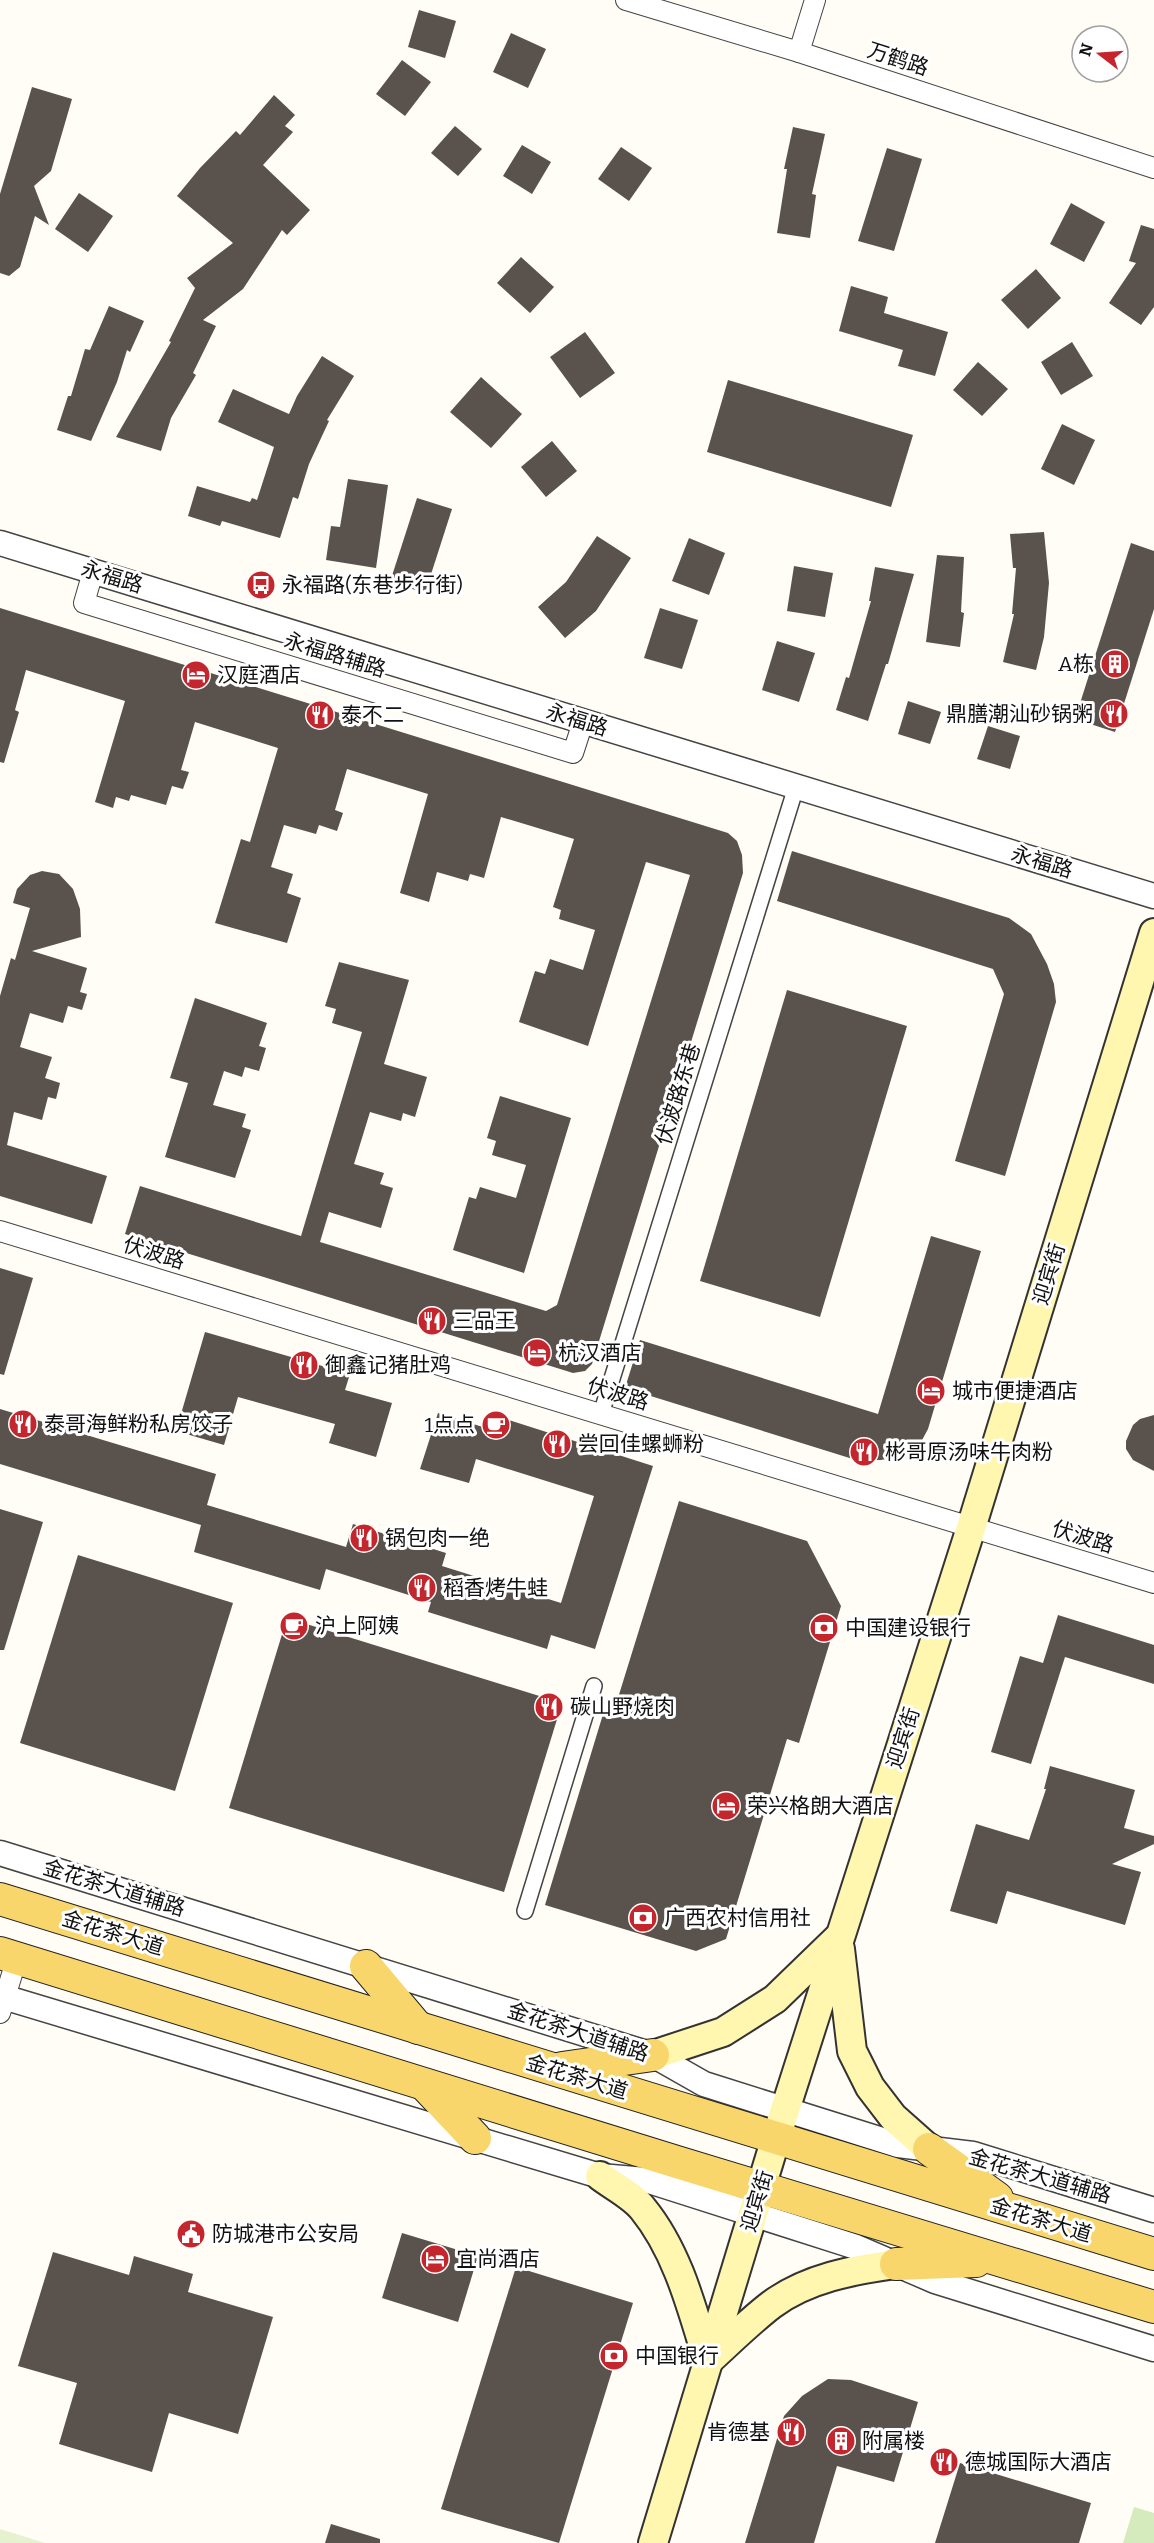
<svg xmlns="http://www.w3.org/2000/svg" width="1154" height="2543" font-family="Bitter,'Noto Sans SC',serif">
<style>
.green{fill:#d5ebbd}
.pitch{fill:#e6f2cf}
.building{fill:#5a524d}
.lines{fill:none;stroke-linecap:round;stroke-linejoin:round}
.pedestrian-casing{stroke:#444;stroke-width:18}
.minor-casing{stroke:#444;stroke-width:22}
.tertiary-casing{stroke:#444;stroke-width:27}
.secondary-casing{stroke:#333;stroke-width:32}
.primary-casing{stroke:#222;stroke-width:34}
.pedestrian{stroke:#fff;stroke-width:15}
.minor{stroke:#fff;stroke-width:20}
.tertiary{stroke:#fff;stroke-width:24}
.secondary{stroke:#fff6b0;stroke-width:28}
.primary{stroke:#f9d66b;stroke-width:32}
.labels{text-anchor:middle;dominant-baseline:central;stroke-width:6;stroke-linejoin:round;paint-order:stroke}
.street-label{font-size:21px;fill:#111;stroke:#fff}
.poi-label{font-size:21px;fill:#111;stroke:#fff;text-anchor:start}
</style>
<rect width="100%" height="100%" fill="#fffdf5"/>
<!-- green -->
<polygon class="green" points="1134,2507 1154,2513 1154,2543 1123,2543"/>
<!-- pitch -->
<polygon class="pitch" points="0,2529 45,2543 0,2543"/>
<!-- building -->
<g class="building">
<polygon points="419,10 456,21 445,58 408,47"/>
<polygon points="511,33 546,49 528,88 493,72"/>
<polygon points="402,60 431,82 405,116 376,94"/>
<polygon points="32,87 72,99 51,171 34,186 49,225 35,216 20,267 9,276 0,273 0,194"/>
<polygon points="274,95 295,115 285,126 293,132 263,165 310,210 287,235 282,230 243,289 203,320 216,326 193,373 196,375 171,418 161,451 116,437 171,342 169,341 195,288 187,278 233,243 177,196 200,168 236,131 240,135"/>
<polygon points="455,126 482,149 458,176 431,153"/>
<polygon points="793,127 825,134 812,194 816,195 810,238 777,233 787,169 784,169"/>
<polygon points="522,145 551,162 532,194 503,176"/>
<polygon points="621,147 652,168 629,201 598,179"/>
<polygon points="887,148 922,159 894,251 858,241"/>
<polygon points="79,193 113,216 88,252 55,229"/>
<polygon points="1071,203 1105,222 1084,262 1050,244"/>
<polygon points="1141,225 1154,229 1154,307 1141,325 1109,303 1136,263 1129,261"/>
<polygon points="521,257 554,287 530,313 497,283"/>
<polygon points="1036,269 1061,298 1028,329 1001,300"/>
<polygon points="851,286 888,297 884,313 948,332 935,376 898,366 903,350 839,331"/>
<polygon points="109,306 144,321 130,352 127,350 117,382 91,441 57,430 68,396 71,396 85,349 90,350"/>
<polygon points="585,332 615,373 580,398 550,357"/>
<polygon points="1072,342 1093,376 1061,395 1041,362"/>
<polygon points="322,356 354,376 327,420 329,421 309,464 298,499 293,497 280,538 222,521 220,526 188,516 197,486 250,502 252,498 257,500 274,447 218,422 233,389 289,414 297,396"/>
<polygon points="978,362 1008,389 982,416 953,390"/>
<polygon points="481,377 522,414 491,448 450,412"/>
<polygon points="728,380 913,435 891,507 707,452"/>
<polygon points="1062,424 1095,440 1074,485 1041,469"/>
<polygon points="552,441 577,471 546,497 521,467"/>
<polygon points="348,479 388,485 376,568 326,560 331,526 340,527"/>
<polygon points="417,498 452,509 425,593 390,582"/>
<polygon points="1044,532 1049,583 1044,637 1036,670 1003,662 1014,614 1012,614 1016,568 1013,568 1010,534"/>
<polygon points="597,536 631,558 596,611 565,638 538,607 566,582"/>
<polygon points="689,538 725,553 709,595 672,581"/>
<polygon points="1131,543 1154,551 1154,609 1115,732 1075,719"/>
<polygon points="937,555 964,557 961,612 964,613 960,647 926,642"/>
<polygon points="794,566 833,573 825,617 787,611"/>
<polygon points="875,567 914,574 888,664 886,664 868,721 836,710 846,677 849,678 871,601 869,601"/>
<polygon points="0,608 728,833 737,841 742,855 743,873 592,1364 585,1371 573,1373 125,1234 140,1186 301,1236 362,1032 332,1023 336,1009 325,1006 339,962 409,980 384,1064 427,1077 415,1117 403,1113 401,1121 370,1112 354,1164 384,1173 380,1184 393,1188 381,1228 329,1212 320,1242 546,1311 557,1305 690,875 646,862 588,1046 519,1022 535,971 545,974 550,959 583,970 595,930 559,919 561,910 553,907 574,839 501,817 484,878 470,874 468,881 437,872 429,902 400,893 428,794 347,769 335,810 343,813 337,831 319,825 316,834 284,825 271,867 293,874 287,893 301,898 287,943 215,923 241,839 250,842 278,748 195,722 181,770 189,772 183,789 172,786 166,805 131,795 129,801 116,797 113,808 95,802 125,701 26,670 15,710 19,712 4,763 0,762"/>
<polygon points="660,608 698,620 682,669 644,658"/>
<polygon points="777,641 815,653 799,702 762,690"/>
<polygon points="908,701 941,712 930,744 898,734"/>
<polygon points="988,726 1020,736 1010,769 977,759"/>
<polygon points="792,851 1009,918 1031,934 1047,964 1054,984 1056,1002 1005,1176 955,1161 1004,994 993,969 777,901"/>
<polygon points="42,871 59,874 73,889 80,909 81,937 32,951 87,968 80,992 87,994 82,1010 68,1006 63,1023 30,1013 20,1047 52,1057 45,1078 60,1083 56,1099 48,1097 42,1120 14,1112 7,1145 107,1176 92,1224 0,1196 0,996 11,958 15,960 30,908 13,903 17,889 30,875"/>
<polygon points="787,990 907,1026 820,1317 700,1281"/>
<polygon points="195,998 267,1023 259,1046 266,1048 259,1071 245,1067 242,1077 224,1071 213,1105 246,1114 242,1127 251,1130 235,1178 165,1157 188,1083 170,1078"/>
<polygon points="500,1096 571,1118 524,1273 453,1250 469,1197 476,1199 480,1187 516,1198 526,1165 492,1155 496,1141 487,1138"/>
<polygon points="931,1236 981,1251 928,1429 921,1442 902,1456 881,1460 856,1460 625,1388 640,1340 878,1414"/>
<polygon points="0,1268 33,1278 4,1375 0,1374"/>
<polygon points="205,1332 350,1374 345,1390 392,1403 376,1457 329,1443 335,1424 238,1397 224,1445 176,1431"/>
<polygon points="0,1409 216,1474 207,1505 346,1547 353,1524 446,1553 442,1566 561,1603 594,1496 476,1459 469,1483 420,1469 438,1413 486,1428 490,1414 653,1466 595,1649 551,1635 547,1649 428,1612 431,1602 326,1569 320,1590 194,1552 201,1525 0,1464"/>
<polygon points="1154,1415 1154,1471 1133,1460 1126,1449 1126,1441 1133,1425 1140,1419"/>
<polygon points="679,1501 807,1541 841,1606 799,1743 787,1739 726,1939 696,1951 545,1905 604,1711 613,1714"/>
<polygon points="0,1509 43,1522 4,1650 0,1650"/>
<polygon points="78,1555 233,1603 175,1791 20,1743"/>
<polygon points="1058,1615 1154,1645 1154,1684 1065,1657 1031,1764 991,1752 1020,1656 1043,1663"/>
<polygon points="287,1618 562,1703 504,1892 229,1808"/>
<polygon points="1050,1766 1135,1790 1124,1828 1154,1836 1154,1844 1112,1864 1141,1872 1125,1925 1007,1891 997,1924 950,1911 976,1824 1029,1840 1046,1789 1044,1789"/>
<polygon points="402,2233 478,2256 458,2322 382,2298"/>
<polygon points="53,2252 129,2275 134,2256 193,2274 188,2292 273,2317 238,2434 169,2413 152,2472 59,2444 77,2383 18,2366"/>
<polygon points="516,2267 633,2303 559,2543 441,2509"/>
<polygon points="828,2379 851,2380 918,2402 894,2482 837,2466 814,2543 745,2543 784,2416 802,2396"/>
<polygon points="960,2463 1091,2503 1079,2543 935,2543"/>
<polygon points="331,2524 380,2539 380,2543 325,2543"/>
</g>
<g class="lines">
<!-- pedestrian casing -->
<g class="pedestrian-casing">
<g id="pedestrian">
<polyline points="601,1414 796,787"/>
<polyline points="525,1911 594,1686"/>
</g>
</g>
<!-- minor casing -->
<g class="minor-casing">
<g id="minor">
<polyline points="626,0 799,52 1154,168"/>
<polyline points="799,52 815,0"/>
<polyline points="93,572 84,603 573,753 583,722"/>
<polyline points="0,1231 1154,1583"/>
<polyline points="0,2013 17,1958"/>
</g>
</g>
<!-- tertiary casing -->
<g class="tertiary-casing">
<g id="tertiary">
<polyline points="0,543 1154,896"/>
<polyline points="0,1853 653,2055 704,2084 898,2145 973,2154 1154,2210"/>
<polyline points="0,1996 600,2176 646,2180 856,2247 935,2281 1154,2349"/>
</g>
</g>
<!-- secondary casing -->
<g class="secondary-casing">
<g id="secondary">
<polyline points="840,1949 852,2051 870,2087 893,2117 929,2149"/>
<polyline points="653,2055 723,2032 775,1999 837,1939"/>
<path d="M600 2176C613 2186 633 2196 643 2209 678 2252 692 2309 708 2361"/>
<path d="M708 2361C729 2342 749 2322 771 2305 807 2278 853 2270 896 2264"/>
<polyline points="653,2543 776,2138 971,1528 1154,933"/>
</g>
</g>
<!-- primary casing -->
<g class="primary-casing">
<g id="primary">
<polyline points="0,1899 1154,2254"/>
<polyline points="0,1953 680,2163 1154,2307"/>
<polyline points="366,1966 418,2028"/>
<polyline points="562,2068 653,2055"/>
<polyline points="425,2085 475,2138"/>
<polyline points="929,2149 997,2198"/>
<polyline points="896,2264 976,2261"/>
</g>
</g>
<!-- pedestrian -->
<use href="#pedestrian" class="pedestrian"/>
<!-- minor -->
<use href="#minor" class="minor"/>
<!-- tertiary -->
<use href="#tertiary" class="tertiary"/>
<!-- secondary -->
<use href="#secondary" class="secondary"/>
<!-- primary -->
<use href="#primary" class="primary"/>
</g>
<!-- icons -->
<defs>
<g id="bus-disc" transform="scale(1.5)"><circle r="9.5" fill="#c4262e" stroke="#fff"/><path d="M-5-6H5V4H4V6H2V4H-2V6H-4V4H-5ZM-3.5-4V0h7V-4ZM-3.5 1.2v1.5H-2V1.2ZM2 1.2v1.5H3.5V1.2Z" fill="#fff"/></g>
<g id="building-disc" transform="scale(1.5)"><circle r="9.5" fill="#c4262e" stroke="#fff"/><path d="M-4-6H4V6H1V3H-1V6H-4ZM-2.5-4.3h1.7v1.8h-1.7ZM.8-4.3h1.7v1.8H.8ZM-2.5-1h1.7V.8h-1.7ZM.8-1h1.7V.8H.8Z" fill="#fff"/></g>
<g id="hotel-disc" transform="scale(1.5)"><circle r="9.5" fill="#c4262e" stroke="#fff"/><path d="M-6-4.5h1.5V1H6V5H4.5V3h-9V5H-6ZM-4 0a1.8 1.8 0 1 1 3.6 0ZM.5 0V-2.5h3Q6-2.5 6 0Z" fill="#fff"/></g>
<g id="restaurant-disc" transform="scale(1.5)"><circle r="9.5" fill="#c4262e" stroke="#fff"/><path d="M-5-6h1v4h1v-4h1v4h1v-4h1v5L-1.5 .5V6h-2V.5L-5-1ZM5-6V6H3V1.5H1.5Q1.5-4 5-6Z" fill="#fff"/></g>
<g id="cafe-disc" transform="scale(1.5)"><circle r="9.5" fill="#c4262e" stroke="#fff"/><path d="M-5.5-4.5H6V0H3Q3 3.5 0 3.5H-2.5Q-5.5 3.5-5.5 0ZM3-3.2v2h1.7v-2ZM-6 4.5H4V6H-6Z" fill="#fff"/></g>
<g id="bank-disc" transform="scale(1.5)"><circle r="9.5" fill="#c4262e" stroke="#fff"/><path d="M-6-4H6V4H-6ZM0-2.3a2.3 2.3 0 1 0 0 4.6a2.3 2.3 0 1 0 0-4.6Z" fill="#fff"/></g>
<g id="civic-disc" transform="scale(1.5)"><circle r="9.5" fill="#c4262e" stroke="#fff"/><path d="M-.6-6.5H3V-4.5H.6V-3L4-1V1h2V6H-6V1h2V-1L-.6-3ZM-1.2 2.5V6h2.4V2.5Z" fill="#fff"/></g>
</defs>
<g fill-rule="evenodd">
<use href="#bus-disc" x="261" y="585"/>
<use href="#building-disc" x="1115" y="664"/>
<use href="#hotel-disc" x="196" y="675"/>
<use href="#restaurant-disc" x="1114" y="714"/>
<use href="#restaurant-disc" x="320" y="715"/>
<use href="#restaurant-disc" x="432" y="1321"/>
<use href="#hotel-disc" x="537" y="1353"/>
<use href="#restaurant-disc" x="304" y="1365"/>
<use href="#hotel-disc" x="931" y="1391"/>
<use href="#restaurant-disc" x="23" y="1424"/>
<use href="#cafe-disc" x="496" y="1425"/>
<use href="#restaurant-disc" x="557" y="1444"/>
<use href="#restaurant-disc" x="864" y="1452"/>
<use href="#restaurant-disc" x="364" y="1538"/>
<use href="#restaurant-disc" x="422" y="1588"/>
<use href="#cafe-disc" x="294" y="1626"/>
<use href="#bank-disc" x="824" y="1628"/>
<use href="#restaurant-disc" x="549" y="1707"/>
<use href="#hotel-disc" x="726" y="1806"/>
<use href="#bank-disc" x="643" y="1918"/>
<use href="#civic-disc" x="191" y="2234"/>
<use href="#hotel-disc" x="435" y="2259"/>
<use href="#bank-disc" x="614" y="2356"/>
<use href="#restaurant-disc" x="791" y="2432"/>
<use href="#building-disc" x="841" y="2441"/>
<use href="#restaurant-disc" x="944" y="2462"/>
</g>
<g class="labels">
<!-- street labels -->
<g class="street-label">
<text transform="translate(898 59) rotate(18)">万鹤路</text>
<text transform="translate(112 577) rotate(17)">永福路</text>
<text transform="translate(335 655) rotate(17)">永福路辅路</text>
<text transform="translate(577 720) rotate(17)">永福路</text>
<text transform="translate(1042 862) rotate(17)">永福路</text>
<text transform="translate(678 1094) rotate(-73)">伏波路东巷</text>
<text transform="translate(154 1253) rotate(17)">伏波路</text>
<text transform="translate(1049 1274) rotate(-73)">迎宾街</text>
<text transform="translate(618 1394) rotate(17)">伏波路</text>
<text transform="translate(1083 1537) rotate(17)">伏波路</text>
<text transform="translate(903 1738) rotate(-72)">迎宾街</text>
<text transform="translate(114 1888) rotate(17)">金花茶大道辅路</text>
<text transform="translate(113 1933) rotate(17)">金花茶大道</text>
<text transform="translate(578 2032) rotate(18)">金花茶大道辅路</text>
<text transform="translate(577 2077) rotate(17)">金花茶大道</text>
<text transform="translate(1040 2176) rotate(16)">金花茶大道辅路</text>
<text transform="translate(757 2201) rotate(-73)">迎宾街</text>
<text transform="translate(1041 2220) rotate(17)">金花茶大道</text>
</g>
<!-- poi labels -->
<g class="poi-label">
<text x="282" y="585">永福路(东巷步行街)</text>
<text x="1094" y="664" text-anchor="end">A栋</text>
<text x="217" y="675">汉庭酒店</text>
<text x="1093" y="714" text-anchor="end">鼎膳潮汕砂锅粥</text>
<text x="341" y="715">泰不二</text>
<text x="453" y="1321">三品王</text>
<text x="558" y="1353">杭汉酒店</text>
<text x="325" y="1365">御鑫记猪肚鸡</text>
<text x="952" y="1391">城市便捷酒店</text>
<text x="44" y="1424">泰哥海鲜粉私房饺子</text>
<text x="475" y="1425" text-anchor="end">1点点</text>
<text x="578" y="1444">尝回佳螺蛳粉</text>
<text x="885" y="1452">彬哥原汤味牛肉粉</text>
<text x="385" y="1538">锅包肉一绝</text>
<text x="443" y="1588">稻香烤牛蛙</text>
<text x="315" y="1626">沪上阿姨</text>
<text x="845" y="1628">中国建设银行</text>
<text x="570" y="1707">碳山野烧肉</text>
<text x="747" y="1806">荣兴格朗大酒店</text>
<text x="664" y="1918">广西农村信用社</text>
<text x="212" y="2234">防城港市公安局</text>
<text x="456" y="2259">宜尚酒店</text>
<text x="635" y="2356">中国银行</text>
<text x="770" y="2432" text-anchor="end">肯德基</text>
<text x="862" y="2441">附属楼</text>
<text x="965" y="2462">德城国际大酒店</text>
</g>
</g>
<!-- north arrow -->
<g transform="translate(1100 54) rotate(287)"><circle r="28" fill="#ffffff" stroke="#a0a0a0" stroke-width="1.5"/>
<path d="M0-4.5L10 22L0 15L-10 22Z" fill="#c4262e"/>
<text y="-9" font-size="16" font-weight="bold" text-anchor="middle" fill="#111111">N</text>
</g>
</svg>
